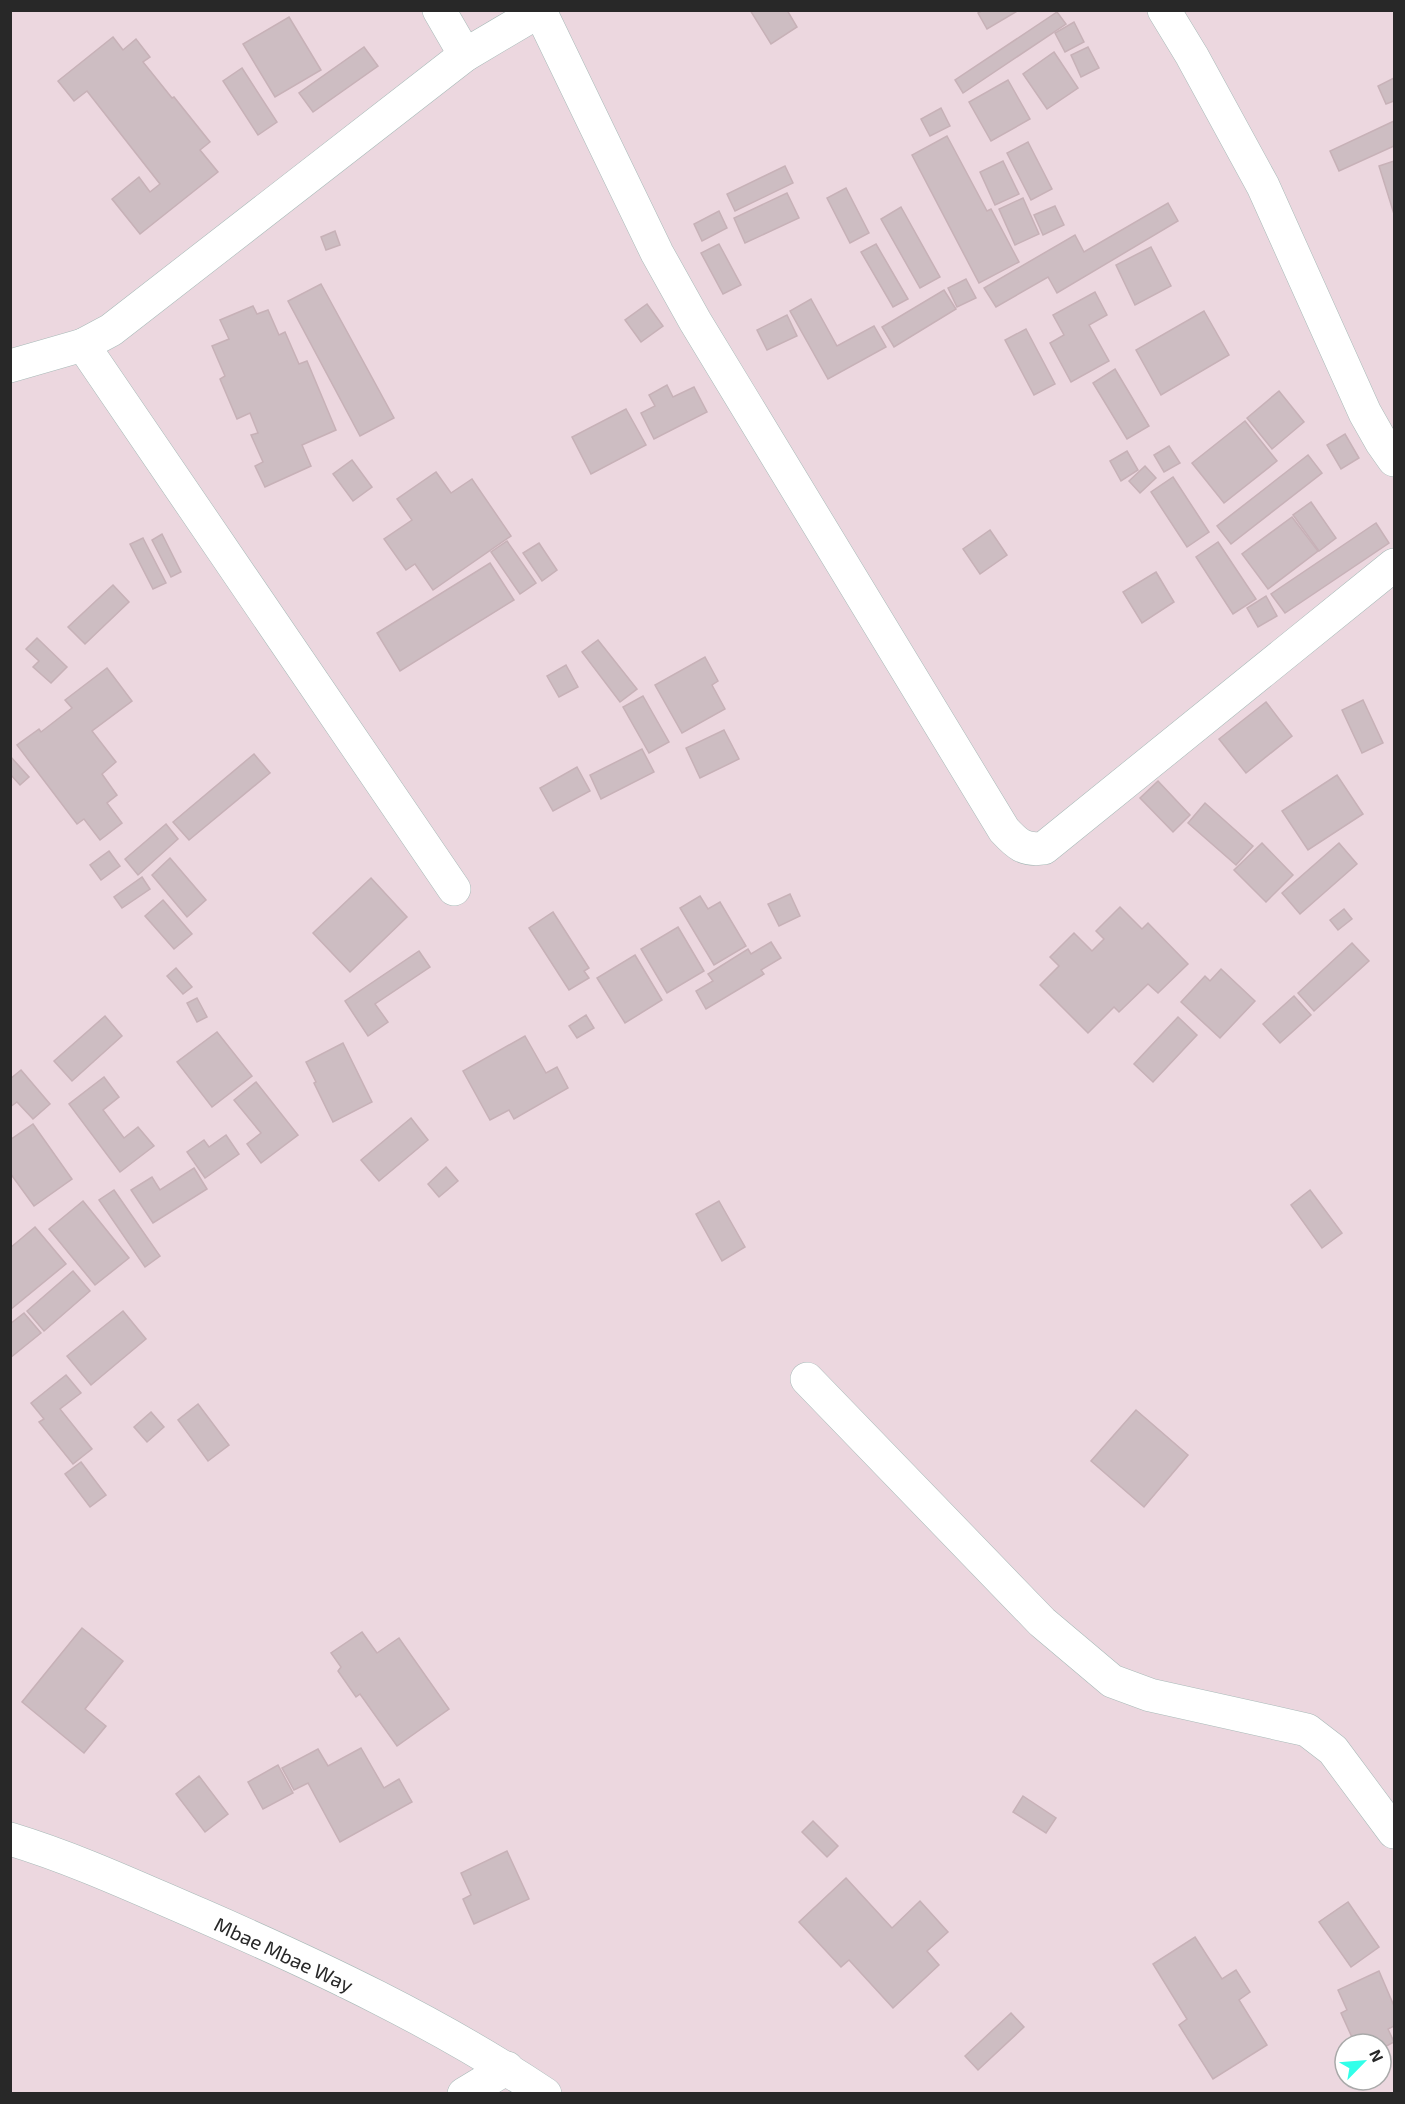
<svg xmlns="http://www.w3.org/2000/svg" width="1405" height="2104" font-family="'Exo 2',sans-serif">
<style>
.building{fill:#cdbdc2;stroke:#c7b1b7;stroke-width:1.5}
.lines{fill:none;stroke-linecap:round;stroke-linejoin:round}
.minor-casing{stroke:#a8bab8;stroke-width:34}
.tertiary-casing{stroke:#a8bab8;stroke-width:34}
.minor{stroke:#fff;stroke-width:33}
.tertiary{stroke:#fff;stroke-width:33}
.labels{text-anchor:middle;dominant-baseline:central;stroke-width:6;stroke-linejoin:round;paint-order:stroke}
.street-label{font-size:20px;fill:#282828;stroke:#fff}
</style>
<rect width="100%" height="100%" fill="#ecd7df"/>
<!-- building -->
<g class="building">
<polygon points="750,10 787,10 797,27 771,44"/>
<polygon points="983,10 1019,10 987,29 978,13"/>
<polygon points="1057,12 1066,24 963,93 955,80"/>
<polygon points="289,17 321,70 275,97 243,44"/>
<polygon points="1074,22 1084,42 1065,52 1055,33"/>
<polygon points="113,37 123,50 136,39 150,57 143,62 172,98 174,97 210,142 200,150 218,172 140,234 112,199 139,177 150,192 160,184 87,91 74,101 58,81"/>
<polygon points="364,47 378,66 313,112 299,93"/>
<polygon points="1088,47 1099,68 1081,77 1071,55"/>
<polygon points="1054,52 1078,88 1047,109 1023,74"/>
<polygon points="242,68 277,122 258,135 223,81"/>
<polygon points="1394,78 1394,101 1386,104 1378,86"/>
<polygon points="1008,80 1030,119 991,141 969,102"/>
<polygon points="941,108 950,126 930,136 921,119"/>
<polygon points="1394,121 1394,146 1339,171 1330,151"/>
<polygon points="947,136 987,211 991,209 1019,262 979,283 912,155"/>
<polygon points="1028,142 1052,189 1031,200 1007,153"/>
<polygon points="1003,161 1019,194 995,205 980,172"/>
<polygon points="1394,161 1394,214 1379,166"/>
<polygon points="785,166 793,183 735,211 727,194"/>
<polygon points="846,188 869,233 850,243 827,198"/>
<polygon points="787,193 799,218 745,243 734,218"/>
<polygon points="1023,198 1039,234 1015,245 999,209"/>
<polygon points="1168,203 1178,221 1057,293 1048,277 996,307 984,288 1075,235 1084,252"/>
<polygon points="1055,206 1064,225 1043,235 1034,215"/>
<polygon points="901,207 940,277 920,288 881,219"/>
<polygon points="719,211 727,228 702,241 694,224"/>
<polygon points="335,231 340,245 326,250 321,237"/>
<polygon points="719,244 741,285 723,294 701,253"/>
<polygon points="876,244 908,299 893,307 861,252"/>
<polygon points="1151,247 1171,286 1135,305 1116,265"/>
<polygon points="966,279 976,298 957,307 948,288"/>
<polygon points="321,284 394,418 360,436 288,301"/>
<polygon points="944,290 956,309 894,347 882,327"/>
<polygon points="1095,292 1107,315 1089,325 1109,361 1071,382 1050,343 1064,335 1053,315"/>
<polygon points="811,299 837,346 874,326 886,347 828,379 790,311"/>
<polygon points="647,304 663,326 641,342 625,320"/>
<polygon points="253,306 257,314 268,310 279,335 285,332 299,364 307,361 336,430 302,445 311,466 265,487 255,466 263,462 251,435 258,433 250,413 237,419 220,379 225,376 212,346 229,339 220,320"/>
<polygon points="1204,311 1229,355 1161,395 1136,350"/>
<polygon points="787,315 797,336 767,350 757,330"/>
<polygon points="1026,329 1055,384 1034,395 1005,340"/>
<polygon points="1115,369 1149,426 1127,439 1093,383"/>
<polygon points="667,385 673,397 694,387 707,412 654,439 641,413 655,406 649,395"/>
<polygon points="1279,391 1304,422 1272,449 1247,418"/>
<polygon points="626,409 646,445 591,474 572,437"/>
<polygon points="1245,421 1277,461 1224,503 1192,463"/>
<polygon points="1345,434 1359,458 1341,469 1327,445"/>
<polygon points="1169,446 1180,463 1164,472 1154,455"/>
<polygon points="1127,451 1138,470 1121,481 1110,461"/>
<polygon points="1308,455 1322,473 1231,544 1217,526"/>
<polygon points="352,460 372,487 353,501 333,474"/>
<polygon points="1145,466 1156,478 1140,493 1129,481"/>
<polygon points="436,472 451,493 472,479 511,536 433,590 415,564 406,570 384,539 412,520 397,499"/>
<polygon points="1173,477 1209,532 1187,547 1151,492"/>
<polygon points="1311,502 1336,538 1319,551 1293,515"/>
<polygon points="1292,517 1318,551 1268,589 1242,554"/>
<polygon points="1376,523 1389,543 1285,613 1271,594"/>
<polygon points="990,530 1007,555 980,574 963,549"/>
<polygon points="162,534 181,572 171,577 152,540"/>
<polygon points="143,538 166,583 153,589 130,544"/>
<polygon points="507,541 536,583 520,594 491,552"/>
<polygon points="1218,542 1256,599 1233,614 1196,557"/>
<polygon points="539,543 557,570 542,581 523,553"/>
<polygon points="490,563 514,600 400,671 377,633"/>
<polygon points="1156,572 1174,602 1142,623 1123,592"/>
<polygon points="113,585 129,602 85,644 68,627"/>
<polygon points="1266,596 1277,616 1258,627 1247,608"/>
<polygon points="37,638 67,667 51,683 33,667 39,661 26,649"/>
<polygon points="598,640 637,689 620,702 582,652"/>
<polygon points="705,657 718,681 712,685 725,709 682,733 655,685"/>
<polygon points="566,665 578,687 559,697 547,676"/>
<polygon points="107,668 132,701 92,731 116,762 102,774 117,795 107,803 122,823 100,840 84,819 77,824 17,745 39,729 41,732 72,708 65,700"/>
<polygon points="643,696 669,742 649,753 623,707"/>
<polygon points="1363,700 1383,743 1362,753 1342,710"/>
<polygon points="1266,702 1292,736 1246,773 1219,739"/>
<polygon points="724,730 739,759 700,778 686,748"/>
<polygon points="642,749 654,772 601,799 590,775"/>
<polygon points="254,754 270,773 189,840 173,822"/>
<polygon points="10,756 29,777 20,785 10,774"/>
<polygon points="577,767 590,791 553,811 540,788"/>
<polygon points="1337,775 1363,814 1308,850 1282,811"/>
<polygon points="1158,781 1190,815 1173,832 1140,798"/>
<polygon points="1205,803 1253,846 1236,865 1188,823"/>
<polygon points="166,824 178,839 138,875 125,859"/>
<polygon points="1262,843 1293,875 1266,902 1234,870"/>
<polygon points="1339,843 1357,864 1300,914 1282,893"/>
<polygon points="109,851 120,866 101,880 90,865"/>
<polygon points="170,858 206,900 187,917 152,875"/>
<polygon points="142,877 150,889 122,908 114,897"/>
<polygon points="371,878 407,917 350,972 313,933"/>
<polygon points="790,894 800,916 779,926 768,904"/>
<polygon points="700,896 708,909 720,902 746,946 714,965 680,908"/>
<polygon points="163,900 192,934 174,949 145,916"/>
<polygon points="1120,907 1142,929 1148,923 1188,964 1158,993 1148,984 1119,1012 1114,1007 1088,1033 1040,985 1059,966 1050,957 1074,933 1092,951 1104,939 1096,931"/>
<polygon points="1344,909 1352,919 1338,930 1330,920"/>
<polygon points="553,912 589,968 584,971 589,978 569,990 529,928"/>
<polygon points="678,927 704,971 667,993 641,949"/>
<polygon points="771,942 781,958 761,970 764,974 706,1009 696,991 713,981 708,974 748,949 751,954"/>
<polygon points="1352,943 1369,961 1314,1011 1298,993"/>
<polygon points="419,951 430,967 375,1004 388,1022 368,1036 345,1001"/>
<polygon points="635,955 662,1000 625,1023 597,978"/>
<polygon points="176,968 192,987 183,994 167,976"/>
<polygon points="1221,969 1255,1001 1220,1038 1181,1002 1205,976 1210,981"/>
<polygon points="1294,996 1311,1015 1280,1043 1263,1024"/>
<polygon points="197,998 207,1017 197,1022 187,1003"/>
<polygon points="586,1015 594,1028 577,1038 569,1026"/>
<polygon points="105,1016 122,1036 72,1081 54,1061"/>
<polygon points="1178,1017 1197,1035 1153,1082 1134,1064"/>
<polygon points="217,1032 252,1076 212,1107 177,1062"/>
<polygon points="525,1036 546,1073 557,1067 568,1088 514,1119 509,1110 490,1120 463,1071"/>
<polygon points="343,1043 372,1102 333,1122 314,1083 316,1082 306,1062"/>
<polygon points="21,1070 50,1104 33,1119 17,1102 10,1107 10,1079"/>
<polygon points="104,1077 119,1097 103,1110 124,1138 138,1127 154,1146 120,1172 69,1104"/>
<polygon points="256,1082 298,1135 261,1163 247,1144 261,1133 234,1100"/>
<polygon points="411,1118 428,1140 379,1181 361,1160"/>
<polygon points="33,1124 72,1179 34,1206 10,1173 10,1140"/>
<polygon points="226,1135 239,1154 205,1178 187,1152 204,1140 209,1147"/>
<polygon points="446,1167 458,1181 439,1197 428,1184"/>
<polygon points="194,1168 207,1189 153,1223 131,1190 152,1177 160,1190"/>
<polygon points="114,1190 160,1256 145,1267 99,1200"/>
<polygon points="1310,1190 1342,1233 1322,1248 1291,1205"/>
<polygon points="83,1201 129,1258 95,1285 49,1229"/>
<polygon points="719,1201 745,1247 722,1261 696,1214"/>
<polygon points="35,1227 66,1264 10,1310 10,1248"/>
<polygon points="73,1271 90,1291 44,1331 27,1311"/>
<polygon points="123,1311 146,1339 91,1385 67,1356"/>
<polygon points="24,1313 41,1333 10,1358 10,1324"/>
<polygon points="66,1375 81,1393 60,1409 92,1449 73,1464 39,1422 44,1419 31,1403"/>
<polygon points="198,1404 229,1445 208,1461 178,1420"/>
<polygon points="1136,1410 1188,1455 1144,1507 1091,1461"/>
<polygon points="151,1412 164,1427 147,1442 134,1427"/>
<polygon points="81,1462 106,1495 90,1507 65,1474"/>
<polygon points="82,1628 123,1661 85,1709 106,1726 84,1753 22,1702"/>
<polygon points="362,1632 377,1653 399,1638 449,1709 397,1746 360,1694 356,1697 338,1671 341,1667 331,1653"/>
<polygon points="361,1748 384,1788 399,1779 412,1802 340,1842 308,1783 294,1790 282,1768 318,1749 328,1766"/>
<polygon points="278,1765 293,1793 263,1809 248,1782"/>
<polygon points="199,1776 228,1814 205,1832 176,1794"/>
<polygon points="1023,1796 1056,1818 1046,1833 1013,1812"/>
<polygon points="813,1821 838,1846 827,1857 802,1832"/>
<polygon points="507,1851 529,1899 474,1924 463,1899 471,1895 461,1873"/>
<polygon points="846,1878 892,1928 920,1901 948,1932 927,1951 939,1965 893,2008 849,1960 841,1967 799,1922"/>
<polygon points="1348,1902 1379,1947 1351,1967 1319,1922"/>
<polygon points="1195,1937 1222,1979 1236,1970 1250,1992 1239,2000 1267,2045 1213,2079 1179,2025 1187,2019 1153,1964"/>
<polygon points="1379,1971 1394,2006 1394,2026 1388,2029 1394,2042 1381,2049 1381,2044 1355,2044 1341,2013 1347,2010 1338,1990"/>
<polygon points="1011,2013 1024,2027 978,2070 965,2056"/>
</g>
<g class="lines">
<!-- minor casing -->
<g class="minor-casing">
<g id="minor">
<polyline points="439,10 465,55"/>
<polyline points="1164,10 1192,56 1263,186 1365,413 1382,443 1394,460"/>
<path d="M540 11 657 253 695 321 1004 830C1017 844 1024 851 1044 848L1394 565"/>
<polyline points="83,345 454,889"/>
<polyline points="10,366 83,345 111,330 465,55 541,10"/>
<polyline points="807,1379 1042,1622 1112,1681 1150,1695 1307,1730 1333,1750 1394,1832"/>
<polyline points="464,2094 507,2068"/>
</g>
</g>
<!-- tertiary casing -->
<g class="tertiary-casing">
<path id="tertiary" d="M10 1839C76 1859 138 1888 201 1915 318 1966 439 2023 545 2094"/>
</g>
<!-- minor -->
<use href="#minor" class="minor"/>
<!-- tertiary -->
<use href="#tertiary" class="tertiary"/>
</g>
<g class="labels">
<!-- street labels -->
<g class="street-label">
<text transform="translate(284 1954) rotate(25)">Mbae Mbae Way</text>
</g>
</g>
<!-- border -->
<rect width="1405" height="2104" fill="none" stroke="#282828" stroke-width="24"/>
<!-- north arrow -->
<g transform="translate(1363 2062) rotate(65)"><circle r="28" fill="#ffffff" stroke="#a9a9a9" stroke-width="1.5"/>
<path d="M0-4.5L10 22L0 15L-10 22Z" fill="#31ffe9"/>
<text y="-9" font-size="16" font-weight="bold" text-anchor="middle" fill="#282828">N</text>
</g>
</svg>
